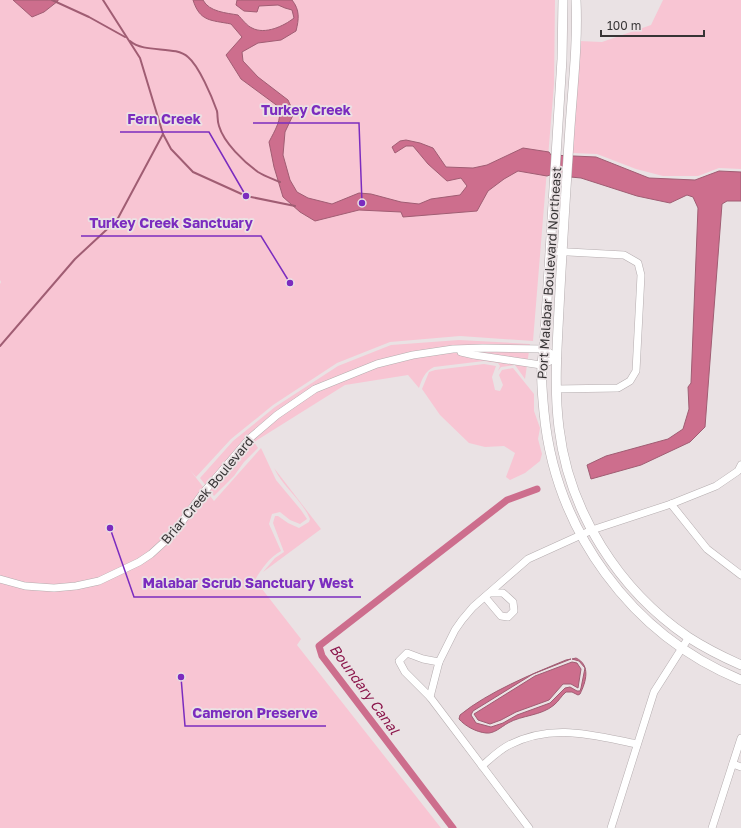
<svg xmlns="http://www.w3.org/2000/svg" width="741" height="828" font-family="'Golos Text',sans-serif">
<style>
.green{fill:#f8c5d3}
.water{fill:#cd6e8d;stroke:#a05d73}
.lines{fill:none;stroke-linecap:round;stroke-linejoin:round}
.stream{stroke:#a05d73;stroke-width:2}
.canal{stroke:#cd6e8d;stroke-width:7}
.minor-casing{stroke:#b5adaf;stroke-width:8}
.tertiary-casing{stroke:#b5adaf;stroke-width:10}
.minor{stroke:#fff;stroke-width:7}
.tertiary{stroke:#fff;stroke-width:9}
.labels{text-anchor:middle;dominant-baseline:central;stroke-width:3.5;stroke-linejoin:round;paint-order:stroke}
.street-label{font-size:13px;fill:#373435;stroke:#eae2e4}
.water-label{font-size:14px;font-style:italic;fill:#8c174c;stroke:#eae2e4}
.leader{fill:none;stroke:#7b2cbf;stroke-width:1.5}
.callout-dot{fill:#7b2cbf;stroke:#eae2e4;stroke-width:1.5}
.callout-label{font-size:14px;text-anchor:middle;font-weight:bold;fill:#7b2cbf;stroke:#eae2e4;stroke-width:3.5;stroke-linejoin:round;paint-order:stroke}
</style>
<rect width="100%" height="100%" fill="#eae2e4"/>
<!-- green -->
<g class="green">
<path d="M0 0H555L554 84 533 341 460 336 390 342 337 363 273 405 231 439 196 477 190 470 214 501 261 448 276 480 301 510 307 519 300 524 290 520 280 512 272 514 269 524 281 551C269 558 262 568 255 580L301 639 297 645 441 828H0V284L1 282 0 280Z"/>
<polygon points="663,0 741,0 741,169 719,168 698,176 663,176 636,169 597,154 572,153 579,41 602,42 651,25"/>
<path d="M459 340 530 344 525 379 515 365 501 367 498 371 500 366 498 363 484 361 434 367C425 371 422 379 419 388L408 375 345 385 254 442 258 448 244 462 234 476 214 496 200 478 233 441 275 407 338 366 391 345Z"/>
<polygon points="484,364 496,366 492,377 495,390 500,391 503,385 499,375 502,370 513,368 534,394 534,411 540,428 538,439 542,454 540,461 525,473 510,480 506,477 515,453 504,446 485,447 469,443 440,415 422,389 429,372 435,370"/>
<path d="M274 468 321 529 263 572 275 558 284 552 273 523 275 516H278L288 523 299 528 309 522 310 519C302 500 283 487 274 468Z"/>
</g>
<!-- water -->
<g class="water">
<polygon points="13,0 58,0 58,1 44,12 32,17"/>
<path d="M193 0H203C209 12 227 13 238 15 242 19 247 26 252 28 265 35 284 26 294 18L292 10 285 8 278 5 259 6 257 12 244 11 236 5 237 0H292C300 10 299 19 296 31L281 40 258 43 242 52 243 61 258 77 288 100 294 113 285 132 283 155 290 180 297 192 308 198 332 204 359 193 371 194 401 202 419 204 431 199 460 195 467 186 461 178 447 181 428 164 413 146H406L395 153 392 147 400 141 406 140 420 143 433 148 446 167 473 168 487 165 523 148 549 152 551 155 596 157 649 178 695 180 719 171 741 172V201H727L722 204 705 427 690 442 641 465 591 479 587 465 606 456 668 439 683 429 689 409 688 387 691 383 698 208 693 197 687 195 670 203 637 196 581 178 550 175 547 176 518 171 504 179 488 191 477 211 403 217 401 212 359 210 315 221 300 212 283 197 274 167 269 142C275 130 282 120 279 107L241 79 226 55 242 37 231 24C211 20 200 22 193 0Z"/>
<path d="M576 658C591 665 586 682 580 694L578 695 572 692H566C561 696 559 701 554 705 541 716 522 715 508 723 501 727 494 734 486 733 476 732 465 726 459 719L460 715C488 692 532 674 566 660L571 659 533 674 473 711 471 715 476 723 491 727 503 723 517 715 550 703 565 688 570 687 577 691H580L581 688 585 668 579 661 572 659Z"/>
<polygon points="572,662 577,663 581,669 578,688 571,684 563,684 549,700 516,712 501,720 490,724 478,720 474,714 535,676"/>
</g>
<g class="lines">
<!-- stream -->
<g class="stream">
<polyline points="52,0 89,17 125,37"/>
<path d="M130 41C145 54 175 45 188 57 199 66 212 97 217 111 218 116 217 121 219 126 224 143 244 162 258 172 264 176 273 179 280 182"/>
<polyline points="163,134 171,149 193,172 246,196 295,206"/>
<polyline points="0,346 75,259 117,220 163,134 140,58 103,0"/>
</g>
<!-- canal -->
<polyline class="canal" points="453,828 322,656 319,646 507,500 537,489"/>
<!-- minor casing -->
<g class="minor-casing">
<g id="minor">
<polyline points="550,251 624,255 638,263 641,275 636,371 630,381 618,388 556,389"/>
<polyline points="461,352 474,355 541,365 557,358"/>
<polyline points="671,504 707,549 741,575"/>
<polyline points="0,579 25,586 54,588 76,586 99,581 139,562 151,554 173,534 203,493 249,439 277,415 315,389 377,364 413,355 453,349 483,348 544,349 557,358"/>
<polyline points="485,597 501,616 508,617 514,611 513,602 503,593 490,593"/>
<polyline points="430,697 405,672 399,661 407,653 423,659 439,662"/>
<polyline points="733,764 741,767"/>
<path d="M482 766C490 759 499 750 509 745 553 723 591 735 637 744"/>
<polyline points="529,828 430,697 439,662 455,630 462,620 473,607 528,559 592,530 671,504 716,486 738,471 741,465"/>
<polyline points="611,828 654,692 689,637"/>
<polyline points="712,828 741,738"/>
</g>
</g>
<!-- tertiary casing -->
<g class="tertiary-casing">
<g id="tertiary">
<path d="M563 0 562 59 544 349C540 370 542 391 544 412 555 530 631 635 741 680"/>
<path d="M576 0C578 42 573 84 570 127 566 187 562 248 559 309 557 348 554 388 559 428 569 512 619 590 688 637 705 648 723 657 741 665"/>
</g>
</g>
<!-- minor -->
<use href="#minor" class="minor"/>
<!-- tertiary -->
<use href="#tertiary" class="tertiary"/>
</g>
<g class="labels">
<!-- street labels -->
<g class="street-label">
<text transform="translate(549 273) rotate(-86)">Port Malabar Boulevard Northeast</text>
<text transform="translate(207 490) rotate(-50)">Briar Creek Boulevard</text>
</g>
<!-- water labels -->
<g class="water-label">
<text transform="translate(365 689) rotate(54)">Boundary Canal</text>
</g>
</g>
<!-- callouts -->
<path class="leader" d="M362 203L359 123H253M246 196L209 132H120M290 283L261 236H81M110 528L134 597H361M181 677L185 726H326"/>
<g class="callout-dot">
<circle cx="362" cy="203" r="4"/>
<circle cx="246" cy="196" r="4"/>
<circle cx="290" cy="283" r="4"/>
<circle cx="110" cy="528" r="4"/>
<circle cx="181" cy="677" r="4"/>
</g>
<g class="callout-label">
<text x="306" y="115">Turkey Creek</text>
<text x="164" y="124">Fern Creek</text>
<text x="171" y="228">Turkey Creek Sanctuary</text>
<text x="248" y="588">Malabar Scrub Sanctuary West</text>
<text x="255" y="718">Cameron Preserve</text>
</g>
<!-- scale -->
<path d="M601 30v6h103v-6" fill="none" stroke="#373435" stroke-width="2"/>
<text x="607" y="30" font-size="12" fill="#373435" stroke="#eae2e4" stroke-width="3" paint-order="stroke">100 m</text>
</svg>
